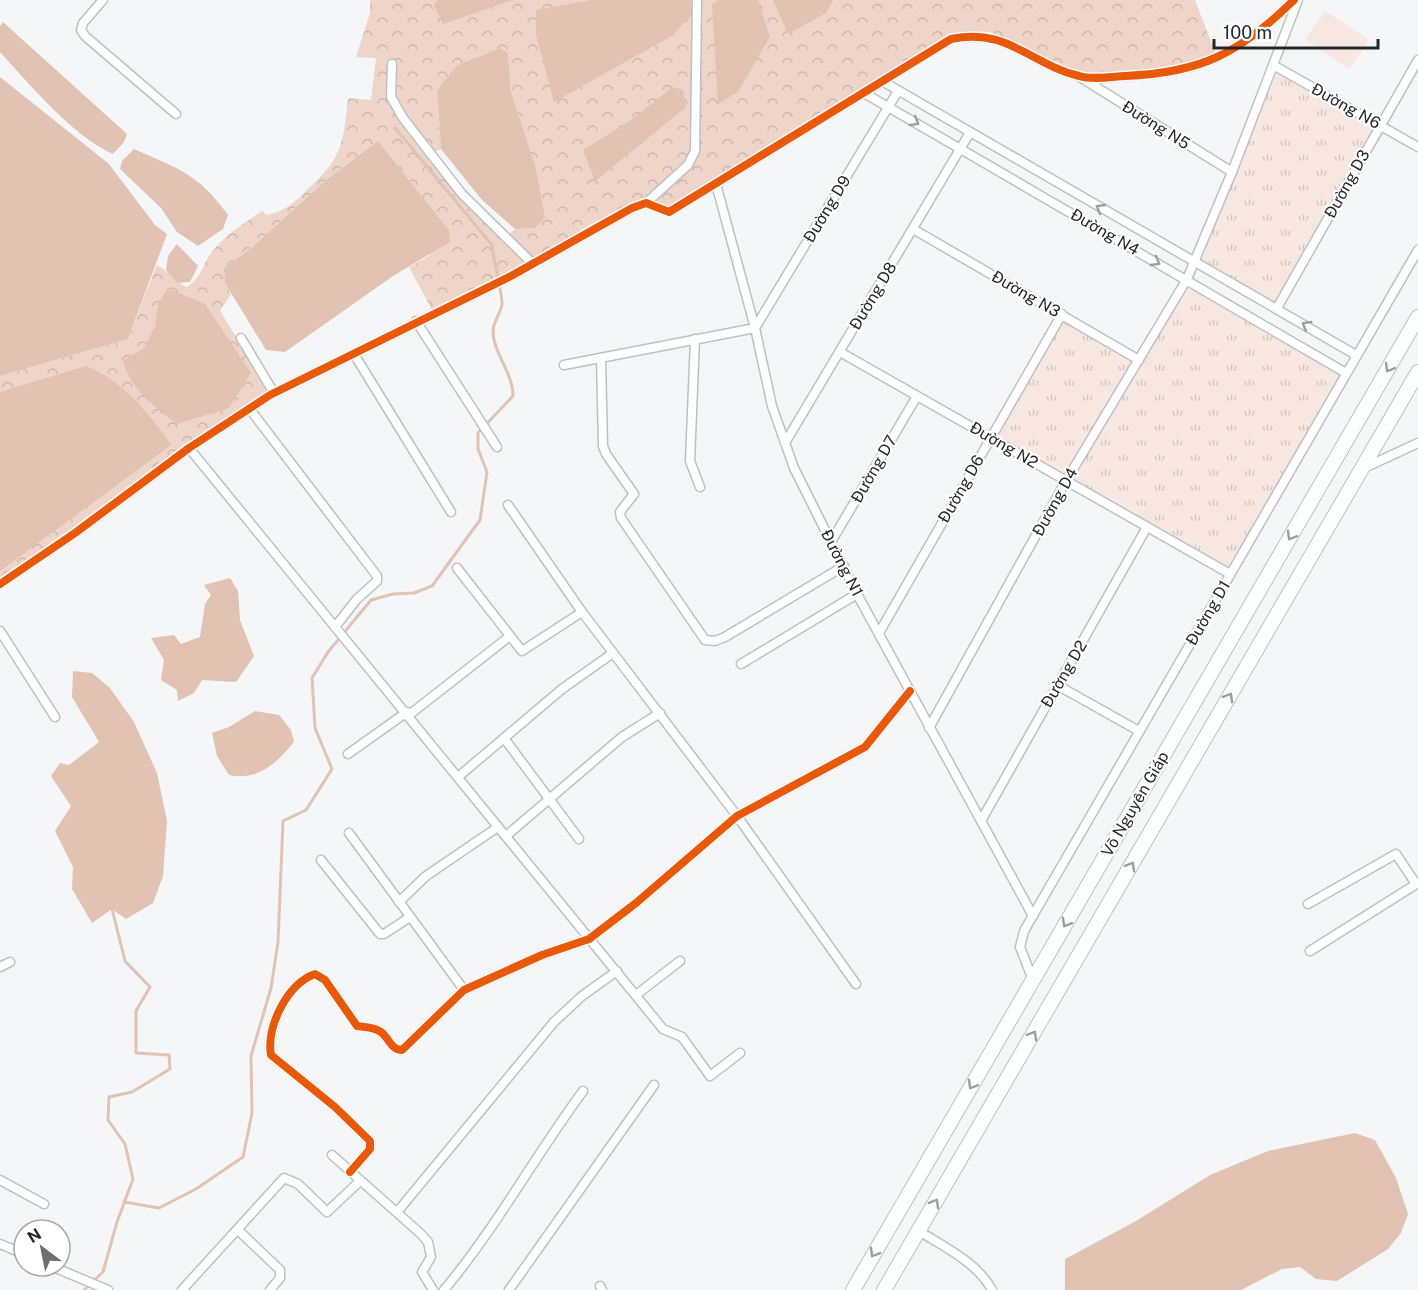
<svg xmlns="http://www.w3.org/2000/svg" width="1418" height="1290" font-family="'Public Sans',sans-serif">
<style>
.grass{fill:url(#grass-tufts)}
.forest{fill:url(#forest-crowns)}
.park{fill:#f7e7e0}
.water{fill:#e2c2b2}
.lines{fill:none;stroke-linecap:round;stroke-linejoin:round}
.stream{stroke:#e2c2b2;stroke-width:3}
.minor-casing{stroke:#bfc0c1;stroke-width:11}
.trunk-casing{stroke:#bfc0c1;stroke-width:16}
.minor{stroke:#fdfefe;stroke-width:8}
.trunk{stroke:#fdfefe;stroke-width:14}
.cycleway-casing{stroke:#fff;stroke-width:11}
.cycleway{stroke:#e8590c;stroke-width:8}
.oneway{stroke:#9c9d9d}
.labels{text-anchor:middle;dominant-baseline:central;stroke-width:4.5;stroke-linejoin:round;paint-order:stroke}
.street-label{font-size:16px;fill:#252627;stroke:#fff}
</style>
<defs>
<pattern id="grass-tufts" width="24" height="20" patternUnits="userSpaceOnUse" patternTransform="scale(1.5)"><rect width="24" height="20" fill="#f7e7e0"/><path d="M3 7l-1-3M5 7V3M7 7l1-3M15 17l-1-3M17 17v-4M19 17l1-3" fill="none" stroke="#d4c6c0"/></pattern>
<pattern id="forest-crowns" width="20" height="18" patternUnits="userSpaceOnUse" patternTransform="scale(1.5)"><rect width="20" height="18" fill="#efd5c9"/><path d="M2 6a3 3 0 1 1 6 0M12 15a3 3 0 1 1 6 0" fill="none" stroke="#cdb7ad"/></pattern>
</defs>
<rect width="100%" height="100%" fill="#f4f6f8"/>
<!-- grass -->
<g class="grass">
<polygon points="1275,71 1374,128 1275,303 1199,261 1236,175"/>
<polygon points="1188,285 1340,374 1229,569 1071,479"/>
<polygon points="1063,320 1133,361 1065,475 996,436"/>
</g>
<!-- forest -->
<g class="forest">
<path d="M370 0H694L692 150 685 162 644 200 589 225 533 259 509 234 515 229 535 228V165L511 91 508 53 500 48 457 65 437 90 441 149 434 152 406 127 526 262 432 310 409 267 429 256 449 230 378 141 326 180 249 250 224 268 225 283 231 294 220 311 270 391C175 447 90 518 0 579V376L128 339 157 265C169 271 174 282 187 287 203 276 201 267 211 253 225 235 243 224 262 211L267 215C283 212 294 203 306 191 342 158 343 146 348 98L371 100 376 58 356 57 370 13Z"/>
<polygon points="701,0 1195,0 1216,55 1161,71 1080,73 991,32 971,31 949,36 669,207 652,202 691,167 699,152"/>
</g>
<!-- park -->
<polygon class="park" points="1325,11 1369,40 1349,69 1305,39"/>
<!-- water -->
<g class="water">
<polygon points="438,0 513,0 443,24 434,5"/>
<polygon points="592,0 691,0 693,13 673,35 554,102 536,35 536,10"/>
<polygon points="719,0 758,0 770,37 738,92 718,104 712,4"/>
<polygon points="773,0 833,0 826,13 788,34"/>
<path d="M3 22 127 134 124 142 113 154C74 137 29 84 0 52V26Z"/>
<polygon points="500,48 508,53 511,91 535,165 545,218 535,228 515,229 482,200 441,149 437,90 457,65"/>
<polygon points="0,77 109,164 155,225 167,234 128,339 0,376"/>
<polygon points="673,87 683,90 686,107 595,181 583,150 628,122"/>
<polygon points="378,141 449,230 450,242 393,276 285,352 266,350 225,283 224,268 249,250 326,180"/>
<path d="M134 149C178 169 198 173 228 215L223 229 198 246 177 232 161 208 120 169 122 161Z"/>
<polygon points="177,244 198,266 190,282 177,283 166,270 168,256"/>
<path d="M168 288 205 304 251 373 229 408 177 424C153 405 131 390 123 361L144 348 155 327 158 304Z"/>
<path d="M86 366C122 380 150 414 171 445L0 571V392Z"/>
<polygon points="230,578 238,591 240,620 254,656 236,682 202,680 194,693 178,701 177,690 161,680 164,660 151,638 174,635 181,644 200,637 205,604 211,595 204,585"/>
<polygon points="73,671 92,673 110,688 134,722 157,773 167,821 163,876 153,903 126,919 112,909 92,923 72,889 73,867 55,831 71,806 51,776 60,763 69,765 99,742 72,697"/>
<path d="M255 711 279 715 291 730 294 742C277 763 258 781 229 775L217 756 212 733 229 727Z"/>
<polygon points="1355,1133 1375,1140 1396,1178 1408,1214 1401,1233 1388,1249 1337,1281 1316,1279 1300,1267 1282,1269 1241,1290 1065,1290 1065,1259 1136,1221 1210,1175 1268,1151"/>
</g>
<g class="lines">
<!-- stream -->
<g class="stream">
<path d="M124 1202 159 1208 196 1189 243 1157 252 1113 251 1056 271 988 278 942 283 821 306 810 332 769 315 728 312 678 328 652 371 600 393 594 414 593 432 586 480 520 487 472 478 449V433L513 396C513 372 493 353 493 331 493 322 501 313 502 304 503 297 493 258 492 245L395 128"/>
<polyline points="84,1290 103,1272 117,1222 133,1179 125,1144 108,1120 109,1097 132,1092 170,1069 169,1055 136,1053 136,1011 150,987 125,961 112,909"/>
</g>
<!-- minor casing -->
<g class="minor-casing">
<g id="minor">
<polyline points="103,0 83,23 81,30 85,36 176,114"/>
<polyline points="392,64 391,97 403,118 462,194 532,263"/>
<polyline points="1273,65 1418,147"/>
<polyline points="1080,77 1232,172"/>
<polyline points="882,81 1356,355"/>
<polyline points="864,93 1346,373"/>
<polyline points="716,184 755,328 772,406 794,468 857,594 1033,916"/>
<polyline points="646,203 688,165 695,151 697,0"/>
<polyline points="913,229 1139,360"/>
<polyline points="1277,308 1418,60"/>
<polyline points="416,321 497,447"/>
<polyline points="241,338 274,393"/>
<polyline points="695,339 690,461 700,487"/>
<polyline points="840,352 1230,574"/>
<polyline points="354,354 451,512"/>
<polyline points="601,358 603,446 606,454 634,494 620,512 621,518 705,640 715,641 725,637 844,566"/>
<polyline points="564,365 755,328 898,91"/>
<polyline points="249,408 377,576 377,581 357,599 335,627"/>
<polyline points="785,443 969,134"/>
<polyline points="189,448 663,1029 682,1037 710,1076 740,1053"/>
<polyline points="1364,468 1418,443"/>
<polyline points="508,505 582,612 737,816 856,984"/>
<polyline points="831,542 917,396"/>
<polyline points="457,568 522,651 582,612"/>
<path d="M0 584 75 533 189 448 270 395 511 276 632 208 646 203 669 212 951 39C1007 27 1030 64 1079 76 1093 80 1110 77 1125 76 1201 73 1240 53 1294 0"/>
<polyline points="0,631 55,717"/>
<polyline points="879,633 1062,314"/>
<polyline points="741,664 857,594"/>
<polyline points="1057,685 1139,731"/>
<polyline points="409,715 510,636"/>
<polyline points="929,728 1066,481 1187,279 1232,172 1298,0"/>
<polyline points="504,738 579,839"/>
<polyline points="348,754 407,712"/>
<polyline points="458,777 562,689 613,653"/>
<polyline points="981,821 1147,527"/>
<polyline points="349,833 464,990"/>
<polyline points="506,836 622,737 660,713"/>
<polyline points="321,860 380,934 384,934 410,917"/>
<polyline points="399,902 426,876 498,827"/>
<polyline points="1308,904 1396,854 1416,884"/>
<polyline points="1310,951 1418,883"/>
<polyline points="0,967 10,962"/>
<polyline points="1033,980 1020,947 1024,931 1418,250"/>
<polyline points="636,995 680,961"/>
<polyline points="332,1155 421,1234 428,1242 431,1257 422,1272 433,1290"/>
<path d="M350 1172 370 1149V1141L335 1107 271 1055C266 1027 287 984 315 974L325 980 357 1026C365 1027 374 1027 381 1032 389 1038 391 1050 402 1050L464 990 542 955 589 939 636 903 737 816 865 747 910 691"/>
<polyline points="0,1180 44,1204"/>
<polyline points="398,1211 554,1022 582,996 617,971"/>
<polyline points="238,1230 280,1270 280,1278 270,1290"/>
<path d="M919 1231C944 1247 977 1262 992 1290"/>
<polyline points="0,1244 24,1254"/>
<polyline points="51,1266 108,1290"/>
<polyline points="600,1286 602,1290"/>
<polyline points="182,1290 284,1178 298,1184 327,1212 360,1181"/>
<path d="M444 1290C496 1228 535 1156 583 1091"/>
<polyline points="509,1290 654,1085"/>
</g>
</g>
<!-- trunk casing -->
<g class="trunk-casing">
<g id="trunk">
<polyline points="853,1290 1418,317"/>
<polyline points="884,1290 1418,372"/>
</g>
</g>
<!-- minor -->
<use href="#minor" class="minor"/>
<!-- trunk -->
<use href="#trunk" class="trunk"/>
<!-- cycleway casing -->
<g class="cycleway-casing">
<g id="cycleway">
<path d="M0 584 75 533 189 448 270 395 511 276 632 208 646 203 669 212 951 39C1007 27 1030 64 1079 76 1093 80 1110 77 1125 76 1201 73 1240 53 1294 0"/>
<path d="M350 1172 370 1149V1141L335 1107 271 1055C266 1027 287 984 315 974L325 980 357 1026C365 1027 374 1027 381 1032 389 1038 391 1050 402 1050L464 990 542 955 589 939 636 903 737 816 865 747 910 691"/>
</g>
</g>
<!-- cycleway -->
<use href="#cycleway" class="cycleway"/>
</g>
<!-- one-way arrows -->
<defs><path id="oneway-chevron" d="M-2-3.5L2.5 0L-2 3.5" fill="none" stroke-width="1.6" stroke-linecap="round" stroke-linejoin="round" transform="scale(1.5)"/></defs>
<g class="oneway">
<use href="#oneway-chevron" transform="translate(915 122) rotate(30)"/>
<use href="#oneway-chevron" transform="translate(1100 208) rotate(-150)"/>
<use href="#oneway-chevron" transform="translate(1156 262) rotate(30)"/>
<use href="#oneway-chevron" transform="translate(1306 325) rotate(-149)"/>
<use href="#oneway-chevron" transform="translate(1389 368) rotate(120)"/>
<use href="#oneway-chevron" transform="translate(1291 536) rotate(120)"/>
<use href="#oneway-chevron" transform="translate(1229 697) rotate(-60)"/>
<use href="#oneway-chevron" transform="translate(1131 866) rotate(-60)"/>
<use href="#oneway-chevron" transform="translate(1066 923) rotate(120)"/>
<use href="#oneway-chevron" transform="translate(1033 1035) rotate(-60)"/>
<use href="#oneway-chevron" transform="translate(972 1085) rotate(120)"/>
<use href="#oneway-chevron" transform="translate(935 1203) rotate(-60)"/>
<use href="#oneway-chevron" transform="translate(874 1253) rotate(120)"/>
</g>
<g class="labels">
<!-- street labels -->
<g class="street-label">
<text transform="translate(1346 106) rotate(29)">Đường N6</text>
<text transform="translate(1156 125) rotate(32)">Đường N5</text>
<text transform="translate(1347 184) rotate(-61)">Đường D3</text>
<text transform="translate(827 209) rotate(-59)">Đường D9</text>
<text transform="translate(1105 232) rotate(30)">Đường N4</text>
<text transform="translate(1026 294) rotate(30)">Đường N3</text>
<text transform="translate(873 296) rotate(-59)">Đường D8</text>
<text transform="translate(1004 445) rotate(30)">Đường N2</text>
<text transform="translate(874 469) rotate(-60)">Đường D7</text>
<text transform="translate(961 489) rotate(-60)">Đường D6</text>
<text transform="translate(1055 502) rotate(-61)">Đường D4</text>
<text transform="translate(842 563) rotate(63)">Đường N1</text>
<text transform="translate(1208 613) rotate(-60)">Đường D1</text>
<text transform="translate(1064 674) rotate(-60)">Đường D2</text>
<text transform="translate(1135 804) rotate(-60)">Võ Nguyên Giáp</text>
</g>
</g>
<!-- north arrow -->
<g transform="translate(42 1248) rotate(328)"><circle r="28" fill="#ffffff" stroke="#a8a8a9" stroke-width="1.5"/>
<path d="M0-4.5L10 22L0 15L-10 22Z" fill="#6d6f70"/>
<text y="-9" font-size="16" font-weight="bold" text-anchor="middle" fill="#252627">N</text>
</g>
<!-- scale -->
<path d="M1214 39v9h164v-9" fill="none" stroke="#252627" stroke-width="3"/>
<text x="1223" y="39" font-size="18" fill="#252627" stroke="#ffffff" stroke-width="4.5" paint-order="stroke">100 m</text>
</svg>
